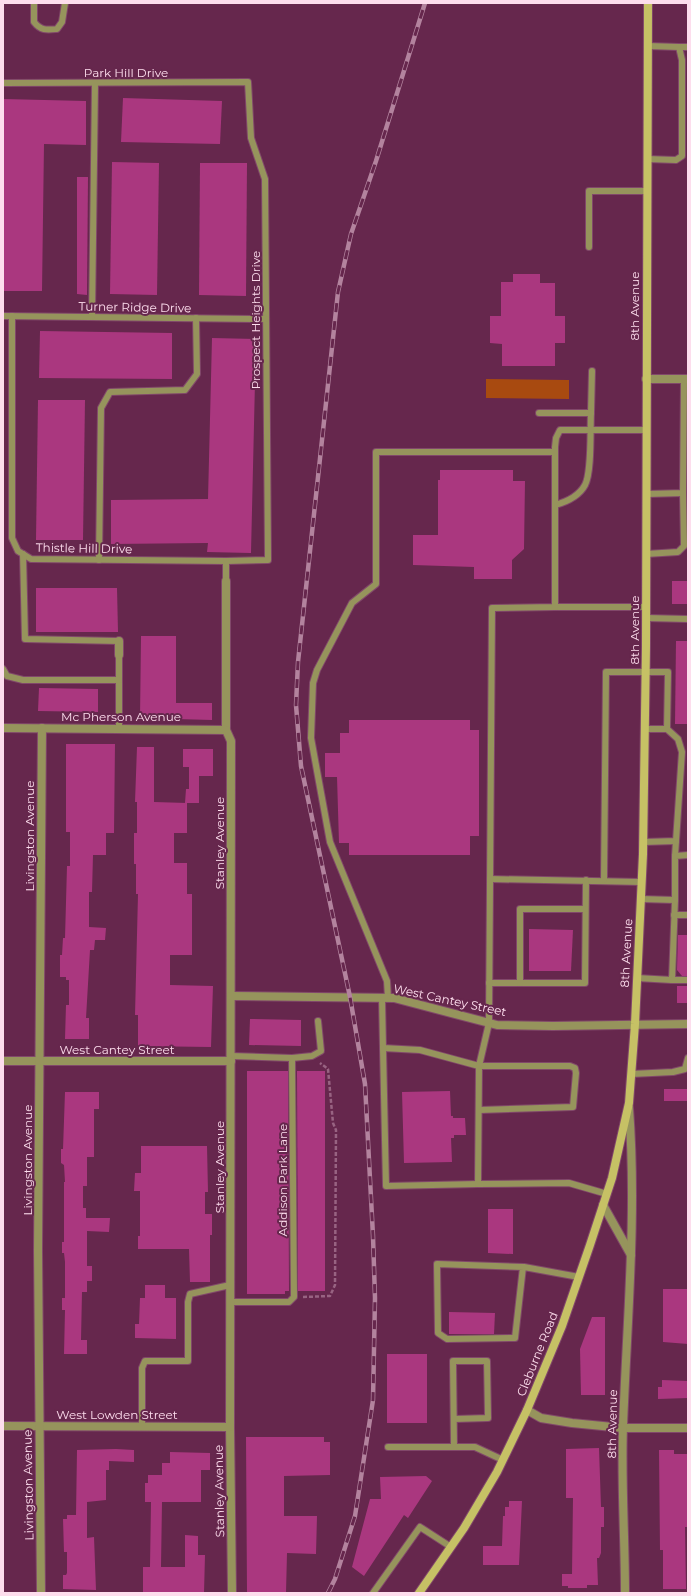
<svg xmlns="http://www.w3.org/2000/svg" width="691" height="1596" font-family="Montserrat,sans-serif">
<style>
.green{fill:#a84a10}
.building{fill:#aa377f}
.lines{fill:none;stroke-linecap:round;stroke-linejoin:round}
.lane-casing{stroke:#81486a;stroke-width:8}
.street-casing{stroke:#81486a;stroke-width:10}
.secondary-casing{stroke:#81486a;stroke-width:10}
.path{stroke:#986382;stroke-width:2.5;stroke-dasharray:4 2;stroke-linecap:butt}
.lane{stroke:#96945c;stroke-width:6}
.street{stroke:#96945c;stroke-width:8}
.secondary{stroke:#c6c165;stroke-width:8}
.rail-casing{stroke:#b3839e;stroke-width:4.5}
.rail{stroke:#66274d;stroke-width:3;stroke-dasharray:9;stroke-linecap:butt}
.labels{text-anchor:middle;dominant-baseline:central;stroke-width:4;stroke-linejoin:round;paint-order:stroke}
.street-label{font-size:12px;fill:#fddded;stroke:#66274d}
</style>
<rect width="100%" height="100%" fill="#66274d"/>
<!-- green -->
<polygon class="green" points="486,379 569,380 569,399 486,398"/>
<!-- building -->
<g class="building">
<polygon points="123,98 222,101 220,144 121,142"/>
<polygon points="3,99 86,101 86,145 44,144 42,291 3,291"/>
<polygon points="112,162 159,163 157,295 110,294"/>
<polygon points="200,163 247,163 246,296 199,295"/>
<polygon points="77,177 88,177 87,295 77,294"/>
<polygon points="513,274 540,274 540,283 555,283 555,316 565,316 565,343 555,343 555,366 502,366 502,344 490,343 490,316 501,316 501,282 513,282"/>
<polygon points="40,331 172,333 172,379 39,378"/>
<polygon points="212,338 256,339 251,553 207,552 208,543 111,544 111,500 208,499"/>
<polygon points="38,400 85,400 83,540 36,540"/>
<polygon points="440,470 513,470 513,481 525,481 524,549 512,560 512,579 474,579 474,567 413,565 413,535 438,535 438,480 440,480"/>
<rect x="672" y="581" width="16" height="23"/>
<polygon points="36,588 117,588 118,632 36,632"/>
<polygon points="141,636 176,636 176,703 212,703 212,720 140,718"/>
<polygon points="676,641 688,641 688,724 675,724"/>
<polygon points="39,688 98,689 98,712 38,711"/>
<polygon points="349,720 470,720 470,730 479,730 479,836 470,836 470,855 349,855 349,843 339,843 337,777 325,777 325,753 340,753 340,733 349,733"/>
<polygon points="66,744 115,744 114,833 106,833 106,855 93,855 92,892 89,892 89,927 106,928 105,940 95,940 94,950 90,950 86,1018 89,1018 89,1039 65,1039 66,1005 69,1005 69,980 66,980 66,977 60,977 60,955 62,955 63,938 65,938 67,866 70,866 70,832 66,832"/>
<polygon points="137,747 154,747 154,802 187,803 187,833 174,833 174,863 187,863 187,894 192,894 192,955 170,955 170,985 213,986 211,1047 138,1046 138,1015 135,1015 138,894 136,894 136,864 134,864 134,833 137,833 137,802 135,802"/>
<polygon points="183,749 213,749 213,776 199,776 199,803 185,803 186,789 189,789 189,767 183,767"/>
<polygon points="529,929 573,930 571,971 529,971"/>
<polygon points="678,935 688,935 688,976 682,976 677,970"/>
<rect x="677" y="986" width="11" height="17"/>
<polygon points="250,1019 301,1020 301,1046 249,1045"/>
<polygon points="247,1071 288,1071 289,1291 285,1291 285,1294 247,1294"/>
<polygon points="297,1071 325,1071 325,1291 298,1291"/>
<rect x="664" y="1089" width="24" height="12"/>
<polygon points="450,1091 451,1116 453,1116 453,1118 465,1118 466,1135 454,1135 454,1138 451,1138 452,1162 404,1163 402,1092"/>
<polygon points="65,1092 99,1092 99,1109 94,1109 94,1157 87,1157 87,1186 83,1186 83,1208 86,1208 86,1218 110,1218 109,1232 87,1231 87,1266 92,1266 92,1281 87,1281 87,1292 82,1292 81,1340 87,1340 87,1354 64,1354 65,1310 62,1310 62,1298 65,1298 65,1262 64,1253 62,1253 62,1242 64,1242 64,1182 65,1182 64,1165 61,1163 61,1149 63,1149"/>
<polygon points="141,1146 207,1146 208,1192 205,1192 205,1214 212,1214 212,1235 210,1235 210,1282 190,1282 189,1249 138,1249 138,1236 140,1236 140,1191 134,1191 135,1173 141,1173"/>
<polygon points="488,1209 513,1209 513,1254 488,1253"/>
<polygon points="145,1285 165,1285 165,1298 176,1298 176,1339 135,1338 135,1324 139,1324 140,1298 145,1298"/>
<polygon points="663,1289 688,1289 688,1344 663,1342"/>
<polygon points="449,1312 495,1313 494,1334 449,1334"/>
<polygon points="592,1317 605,1317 605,1395 581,1395 580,1349"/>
<rect x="387" y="1354" width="40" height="69"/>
<polygon points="662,1380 688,1381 688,1398 658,1399 658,1387 662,1387"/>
<polygon points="246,1437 324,1437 324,1442 330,1442 330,1475 284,1476 284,1516 317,1516 316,1554 287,1553 286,1593 247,1593"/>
<polygon points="599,1448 601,1507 604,1507 604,1527 601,1527 601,1553 599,1558 597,1558 598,1585 587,1585 587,1588 568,1588 568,1586 562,1586 562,1574 572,1574 573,1498 566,1498 566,1449"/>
<polygon points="116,1449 134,1450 134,1462 109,1461 109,1470 106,1470 106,1500 87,1502 87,1538 94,1537 96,1590 63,1589 63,1575 66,1575 67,1573 67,1552 64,1552 63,1519 67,1519 67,1515 76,1515 77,1450"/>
<polygon points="659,1450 674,1450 674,1454 688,1454 688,1527 685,1527 686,1589 663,1589 663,1550 660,1550"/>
<polygon points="170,1452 210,1453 210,1470 201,1470 201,1502 162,1502 161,1567 185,1567 185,1535 198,1536 198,1555 205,1555 204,1593 143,1593 143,1567 150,1567 151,1502 145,1502 145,1483 148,1483 148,1475 162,1475 162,1463 170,1463"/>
<polygon points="426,1476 432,1481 408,1518 404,1515 364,1576 352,1567 370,1499 381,1499 380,1477"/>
<polygon points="509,1501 522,1501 519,1565 483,1565 483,1546 502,1546 503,1516 505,1516 505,1507 509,1507"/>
</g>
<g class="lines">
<!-- lane casing -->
<g class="lane-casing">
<g id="lane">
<path d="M34 3V22C41 31 47 30 57 29L62 22 65 3"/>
<polyline points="679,47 688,47"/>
<polyline points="3,83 248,82 251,138 265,179 268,560 226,561 31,559 18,551 12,538 12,316"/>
<polyline points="647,159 676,160 682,156 682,60 679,47 648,46"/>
<polyline points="589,247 589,191 647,191"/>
<polyline points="3,316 266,319"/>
<polyline points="92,317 95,83"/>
<polyline points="539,413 591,413 592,371"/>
<polyline points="646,494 683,493 684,379"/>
<path d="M555 505C566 502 579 496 585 485 592 472 590 430 591 413"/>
<polyline points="23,554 25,639 119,641"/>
<polyline points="646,554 678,552 684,546 683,493"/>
<polyline points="99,560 101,408 110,392 185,390 197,374 196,318"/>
<polyline points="226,581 226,561"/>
<polyline points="555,607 646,607"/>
<polyline points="646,618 688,619"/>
<polyline points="119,655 119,728"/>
<polyline points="3,669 7,676 23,680 119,680"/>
<polyline points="643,842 676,841 682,752 678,739 667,729"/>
<polyline points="675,856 676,841"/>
<polyline points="490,879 641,882"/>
<polyline points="604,880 606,672 668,672 667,729 645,729"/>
<polyline points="641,899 675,900 675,856 688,855"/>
<polyline points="674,915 688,915"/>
<polyline points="637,978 672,980 675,900"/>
<polyline points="672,980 688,980"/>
<polyline points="489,983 585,983 586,880"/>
<polyline points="520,983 520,909 585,909"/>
<polyline points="382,998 383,1048 420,1050 479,1066 570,1066 575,1068 576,1073 573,1107 479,1110"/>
<polyline points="388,998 387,981 330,842 311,738 313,683 317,670 352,603 376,584 376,452 555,452"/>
<polyline points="383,1048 386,1186 478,1184"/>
<polyline points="292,1058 312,1056 321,1051 318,1021"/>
<polyline points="631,1074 673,1072 685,1069 688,1058"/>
<polyline points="607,1194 569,1183 478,1184 479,1066 489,1023 492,608 555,607 555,447 556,438 560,430 646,430"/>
<polyline points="523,1267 515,1338 447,1339 438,1333 437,1264 524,1267 579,1277"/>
<polyline points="230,1302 289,1302 294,1297 292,1058 231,1056"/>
<polyline points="454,1419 488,1418 487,1361 453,1361 454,1447"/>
<polyline points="142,1427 142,1368 145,1361 188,1361 188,1302 190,1294 230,1285"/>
<polyline points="388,1447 475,1447 503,1460"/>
<polyline points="373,1593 420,1527 451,1547"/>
</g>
</g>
<!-- street casing -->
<g class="street-casing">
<g id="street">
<polyline points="646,379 688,379"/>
<polyline points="226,581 226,730"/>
<polyline points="119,641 119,655"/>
<polyline points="3,728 226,730 231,741 230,1427 232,1593"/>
<polyline points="231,996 394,998 497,1025 553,1026 688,1024"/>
<polyline points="3,1061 231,1061"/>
<polyline points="603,1205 631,1255"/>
<polyline points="527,1410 541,1418 572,1423 623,1428 688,1428"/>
<polyline points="3,1426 230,1427"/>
<polyline points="41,1593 38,1250 42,728"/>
<path d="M625 1593C625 1538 621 1482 623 1426 627 1320 637 1215 629 1108"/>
</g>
</g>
<!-- secondary casing -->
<g class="secondary-casing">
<polyline id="secondary" points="419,1593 464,1528 497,1472 527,1410 562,1326 590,1245 612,1178 629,1103 635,1024 643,854 646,646 648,3"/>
</g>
<!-- path -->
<polyline class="path" points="303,1297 330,1296 335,1285 336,1130 333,1123 328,1069 320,1063"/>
<!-- lane -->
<use href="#lane" class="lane"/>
<!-- street -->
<use href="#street" class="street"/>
<!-- secondary -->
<use href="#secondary" class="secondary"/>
<!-- rail casing -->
<g class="rail-casing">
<polyline id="rail" points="328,1593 335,1579 355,1516 373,1400 375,1298 373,1236 365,1084 350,997 301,766 296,705 298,662 338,292 351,234 376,161 425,3"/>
</g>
<!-- rail -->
<use href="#rail" class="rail"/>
</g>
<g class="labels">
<!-- street labels -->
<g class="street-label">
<text x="126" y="72">Park Hill Drive</text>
<text transform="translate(634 306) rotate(-90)">8th Avenue</text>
<text transform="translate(135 307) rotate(1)">Turner Ridge Drive</text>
<text transform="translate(255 320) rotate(-90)">Prospect Heights Drive</text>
<text transform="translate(84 548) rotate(1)">Thistle Hill Drive</text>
<text transform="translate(634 630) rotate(-90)">8th Avenue</text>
<text x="121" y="716">Mc Pherson Avenue</text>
<text transform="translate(29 836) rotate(-90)">Livingston Avenue</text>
<text transform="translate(219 843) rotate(-90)">Stanley Avenue</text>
<text transform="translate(626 953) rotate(-87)">8th Avenue</text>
<text transform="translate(450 1000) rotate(12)">West Cantey Street</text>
<text x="117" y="1049">West Cantey Street</text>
<text transform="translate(27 1160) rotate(-90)">Livingston Avenue</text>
<text transform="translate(219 1167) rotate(-90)">Stanley Avenue</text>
<text transform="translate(282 1180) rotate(-90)">Addison Park Lane</text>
<text transform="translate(537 1354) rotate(-68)">Cleburne Road</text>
<text x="117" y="1414">West Lowden Street</text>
<text transform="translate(612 1424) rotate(-89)">8th Avenue</text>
<text transform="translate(28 1485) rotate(-91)">Livingston Avenue</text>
<text transform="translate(219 1491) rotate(-91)">Stanley Avenue</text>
</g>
</g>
<!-- border -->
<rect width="691" height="1596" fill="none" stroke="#fddded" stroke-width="8"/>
</svg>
